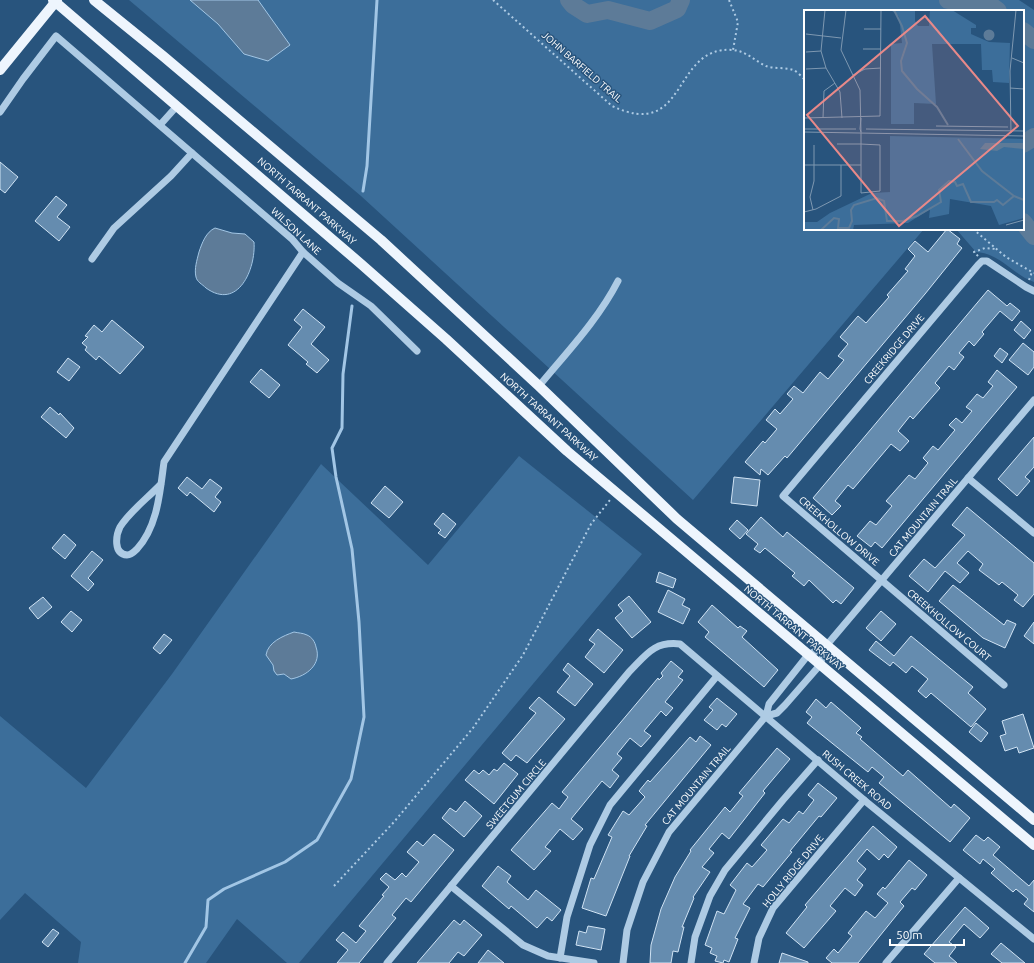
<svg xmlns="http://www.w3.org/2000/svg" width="1034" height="963" font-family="Ubuntu,sans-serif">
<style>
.green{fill:#3c6e9a}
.water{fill:#5d7b98;stroke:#a2c6e5}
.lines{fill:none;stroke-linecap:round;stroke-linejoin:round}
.stream{stroke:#a2c6e5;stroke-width:3}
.river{stroke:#5d7b98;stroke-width:18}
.building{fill:#658caf;stroke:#d0e3f4}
.path{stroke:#aecbe4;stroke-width:2;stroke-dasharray:2 3;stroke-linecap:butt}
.minor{stroke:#aecbe4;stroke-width:7}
.major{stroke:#eef5fd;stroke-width:10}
.labels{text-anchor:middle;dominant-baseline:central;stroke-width:3;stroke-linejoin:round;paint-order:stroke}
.street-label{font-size:10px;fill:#fff;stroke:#28547d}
.inset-river{fill:none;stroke:#5d7b98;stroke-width:2}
.inset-road{fill:none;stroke:#7e98b1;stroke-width:1}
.view{fill:#e88989;fill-opacity:0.15;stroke:#e88989;stroke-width:2}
.inset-edge{fill:none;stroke:#fff;stroke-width:2}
</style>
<rect width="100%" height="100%" fill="#28547d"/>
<!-- green -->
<g class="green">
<path d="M129 0H1019L1034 10V282C1013 275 1000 253 976 252L956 229H1023V11H805V229H924L693 500 361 196Z"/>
<polygon points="519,456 642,554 299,963 287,963 237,919 206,963 78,963 81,942 25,893 0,920 0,716 86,788 172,674 321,464 428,565"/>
</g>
<!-- water -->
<g class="water">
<polygon points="190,0 258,0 290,45 268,61 244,54 218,24"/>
<path d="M215 228 232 233 245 234 254 242C256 269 238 311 206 288 202 284 197 282 196 277 194 269 197 260 199 252 202 243 206 232 215 228Z"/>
<path d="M294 632C298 633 303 633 307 635 312 637 315 642 316 647 322 664 307 676 291 679L284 674 277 675 274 671 273 665 266 655C268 642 283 636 294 632Z"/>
</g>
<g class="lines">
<!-- stream -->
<g class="stream">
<polyline points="363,191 367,166 377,0"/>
<polyline points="185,963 206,927 208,900 224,889 285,862 317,840 351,779 364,717 359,622 352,549 336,477 332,448 342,428 343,374 352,306"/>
</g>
<!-- river -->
<g class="river">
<polyline points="569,0 573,5 587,14 608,10 650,21 677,9 681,0"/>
<polyline points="948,0 994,8 998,11"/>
<polyline points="1023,31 1034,40"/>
<polyline points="1023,144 1034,137"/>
<polyline points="1023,222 1034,236"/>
</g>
</g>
<!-- building -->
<g class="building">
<polygon points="0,162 18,177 5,193 0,189"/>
<polygon points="56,196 67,205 57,217 70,227 59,241 35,221"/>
<polygon points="947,229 960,239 957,244 962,248 925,294 787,458 785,456 768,475 761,469 760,475 745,462 763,441 765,443 777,429 766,420 775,409 780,414 793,399 787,394 794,386 803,393 820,372 828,379 844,360 838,356 848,344 840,337 858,316 866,323 889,297 887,295 908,271 905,269 915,256 908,249 915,241 928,252"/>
<polygon points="988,290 1007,306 1010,303 1020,311 1012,321 1000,311 982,332 984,334 974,346 969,341 959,353 964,357 954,370 949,366 935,383 940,388 913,419 910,416 898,431 909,441 900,451 891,444 853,489 848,485 835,501 841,506 832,515 813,498"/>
<polygon points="303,309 325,327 311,344 329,360 317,373 306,364 308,362 288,345 302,327 294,320"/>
<polygon points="112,320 144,347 120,374 99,356 96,360 85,350 87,347 82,343 88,337 85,336 94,325 102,332"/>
<polygon points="1021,321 1031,330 1024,339 1014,330"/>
<polygon points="1023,343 1034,352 1034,367 1028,375 1009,360"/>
<polygon points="1000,348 1008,354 1002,363 994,356"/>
<polygon points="68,358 80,367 69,381 57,372"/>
<polygon points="261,369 280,385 269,398 250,382"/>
<polygon points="997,370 1017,387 882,548 875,542 871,547 857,536 870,521 876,525 892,506 886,501 909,475 915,479 928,463 923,458 933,446 938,450 955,430 949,425 956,418 962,423 972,411 966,407 977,394 983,398 993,386 988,382"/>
<polygon points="50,407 59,415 60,413 74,428 66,438 41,417"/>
<polygon points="1034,437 1034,467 1025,477 1030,481 1017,496 998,479"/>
<polygon points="187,477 202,489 210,479 222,488 215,497 221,502 214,512 190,492 187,496 178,488"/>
<polygon points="734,477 760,480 757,506 731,503"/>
<polygon points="385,486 403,502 389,518 371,503"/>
<polygon points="967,507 1034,563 1034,594 1023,607 1014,600 1018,595 1002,582 999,585 979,570 983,564 968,551 957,563 969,573 960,583 945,571 928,592 909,576 924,559 935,568 965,535 952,525"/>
<polygon points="443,513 456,524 445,538 438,533 441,530 434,524"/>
<polygon points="761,517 783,537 787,532 854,588 841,604 836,600 833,603 809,580 804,586 792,576 795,573 765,548 760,553 754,549 758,544 746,534"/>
<polygon points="737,520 748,530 740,539 729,529"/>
<polygon points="64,534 76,545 65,559 52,548"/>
<polygon points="92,551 103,560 88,578 94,584 88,591 71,576"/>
<polygon points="659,572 676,579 673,588 656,582"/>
<polygon points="953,585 1004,625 1007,620 1016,624 1005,648 983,638 939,601"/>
<polygon points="668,590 685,599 682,605 690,609 683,624 658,612"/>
<polygon points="629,596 651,622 632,638 615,618 623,611 618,605"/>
<polygon points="43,597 52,607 38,619 29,608"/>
<polygon points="712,605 738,628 740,626 747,631 742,637 778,670 764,687 705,637 709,632 698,622"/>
<polygon points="71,611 82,620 72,632 61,622"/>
<polygon points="881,611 896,624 881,641 866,628"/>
<polygon points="1034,622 1034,644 1024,636"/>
<polygon points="598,629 623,650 604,673 585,657 595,644 589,640"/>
<polygon points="164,634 172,640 160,654 153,648"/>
<polygon points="911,636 973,687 968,693 986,709 971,727 931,693 926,698 918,691 928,679 912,666 906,673 893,662 890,666 869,650 876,641 894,656"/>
<polygon points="671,661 683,671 678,677 683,680 665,702 673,708 666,716 661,711 644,731 651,736 641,747 630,738 617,754 622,758 612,770 619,776 610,788 602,781 571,819 583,829 573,840 560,829 545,847 551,851 534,870 511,850 552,803 559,809 568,797 562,792 658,678 659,680 663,676 661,673"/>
<polygon points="568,663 593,684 575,706 557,692 570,676 563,670"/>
<polygon points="539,697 565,719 527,763 516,755 511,761 502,753 536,713 529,708"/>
<polygon points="717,698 737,714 726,727 722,724 717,730 704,720 713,710 709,707"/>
<polygon points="816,699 826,708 831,702 838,708 861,728 856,733 862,737 860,739 903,776 908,770 951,808 954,804 970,818 950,842 879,783 884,777 872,767 868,772 807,723 812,717 806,712"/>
<polygon points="1023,714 1034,748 1019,753 1017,747 1005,751 1000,736 1006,734 1002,721"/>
<polygon points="976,723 988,733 981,742 969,732"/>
<polygon points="700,736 711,745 645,825 647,826 629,856 630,856 606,916 582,908 591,878 594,879 612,837 608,835 623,811 629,815 645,797 639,791 648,780 650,782 690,737 696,742"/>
<polygon points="777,748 790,759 763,791 765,793 729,839 722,833 709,849 714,853 702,867 710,872 693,897 694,898 682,927 684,927 678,952 673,951 671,963 650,963 651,945 661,909 675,877 691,851 690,850 725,807 730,812 743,796 739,793"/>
<polygon points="504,763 518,774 494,804 465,780 474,770 479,774 483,770 489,775 494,769 497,771"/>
<polygon points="818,783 837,798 821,817 819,816 790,851 792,852 763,887 758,884 743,904 750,908 735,938 738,939 729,962 724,960 723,963 715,961 717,956 710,953 712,948 705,945 717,911 724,914 736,890 730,885 747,863 752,867 767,850 761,845 783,819 789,823 799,811 803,814 814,800 808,795"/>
<polygon points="465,801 482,816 464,837 442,818 450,808 456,812"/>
<polygon points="873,826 897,847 888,858 884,854 879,860 867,849 857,861 866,869 857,880 863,885 855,896 845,888 830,906 836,911 804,948 786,933 807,907 805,905"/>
<polygon points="434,834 454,850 411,902 406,898 392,915 396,918 359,963 337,963 348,950 336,940 343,932 356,943 366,931 359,926 384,896 382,895 389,887 380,879 386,873 395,880 402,873 406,877 419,862 407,852 417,841 423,846"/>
<polygon points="976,835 984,841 988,837 1000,847 993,855 1029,886 1034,880 1034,912 1024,904 1028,899 1016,889 1013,892 991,873 995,869 983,859 980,864 963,850"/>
<polygon points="909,860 927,875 915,890 912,888 900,902 904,906 858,963 832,963 826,958 834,949 838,953 852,936 848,933 866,911 875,918 888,903 877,894 883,887 885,889"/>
<polygon points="498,866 511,876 507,882 528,900 536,890 561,910 552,921 547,917 537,928 511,906 509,909 482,886"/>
<polygon points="965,907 989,928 980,938 964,924 949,942 956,947 949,956 957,963 935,963 924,954"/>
<polygon points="454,920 460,925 464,920 482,935 464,956 458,952 449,963 417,963"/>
<polygon points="588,926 605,929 601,950 576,945 579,931 586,933"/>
<polygon points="53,929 59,933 48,947 42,942"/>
<polygon points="1001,943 1025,963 1002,963 991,954"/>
<polygon points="488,950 504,963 478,963"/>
<polygon points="782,953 808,962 808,963 779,963"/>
</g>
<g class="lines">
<!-- path -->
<g class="path">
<path d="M493 0 612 106C689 142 671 45 733 50 746 51 755 61 766 66 774 69 785 67 793 70 797 71 802 77 805 80"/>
<polyline points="729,0 738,22 733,50"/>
<polyline points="973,229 1006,257 1034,273"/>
<polyline points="978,256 974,252 985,248 996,249"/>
<polyline points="1029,280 1032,272"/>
<polyline points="334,886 394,822 473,728 523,655 591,524 610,500"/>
</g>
<!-- minor -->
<g class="minor">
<polyline points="0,112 23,79 56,36 292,239 303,252 338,283 371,306 417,351"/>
<polyline points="160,125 177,106"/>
<polyline points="92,259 114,228 171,176 192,153"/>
<path d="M539 386C567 352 598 320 618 281"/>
<polyline points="968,478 1034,533"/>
<path d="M161 484C148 498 130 511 120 527 116 535 113 554 127 555 131 555 134 552 137 549 158 526 160 491 164 462L303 252"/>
<polyline points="1004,685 783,496 978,265 982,261 987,261 1026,287 1034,291"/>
<polyline points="766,716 777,713 785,705 820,665 826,646 1034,400"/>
<polyline points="451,886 523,945 548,956 594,963"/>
<polyline points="560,958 567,917 590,845 610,805 717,676"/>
<path d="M387 963 629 672C646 655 654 641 680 644L864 800 1034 939"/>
<polyline points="623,963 627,930 643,882 669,832 766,716 769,704 808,655 826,646"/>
<polyline points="691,963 695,937 710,896 725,870 783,800 818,760"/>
<polyline points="754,963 759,938 773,908 864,800"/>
<polyline points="886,963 959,878"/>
</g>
<!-- major -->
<g class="major">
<polyline points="53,0 361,264 446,339 567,451 1034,845"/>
<polyline points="94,0 163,56 381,240 539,386 677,519 1034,820"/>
<polyline points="0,70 57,0"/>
</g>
</g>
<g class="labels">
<!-- street labels -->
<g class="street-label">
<text transform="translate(582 67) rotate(41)">JOHN BARFIELD TRAIL</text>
<text transform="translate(307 201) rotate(41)">NORTH TARRANT PARKWAY</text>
<text transform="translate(296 231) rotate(43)">WILSON LANE</text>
<text transform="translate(894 349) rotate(-50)">CREEKRIDGE DRIVE</text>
<text transform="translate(549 417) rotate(42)">NORTH TARRANT PARKWAY</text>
<text transform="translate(923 517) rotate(-50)">CAT MOUNTAIN TRAIL</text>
<text transform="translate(839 531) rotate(40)">CREEKHOLLOW DRIVE</text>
<text transform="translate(949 625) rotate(40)">CREEKHOLLOW COURT</text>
<text transform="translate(794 628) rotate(40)">NORTH TARRANT PARKWAY</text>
<text transform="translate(857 780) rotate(40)">RUSH CREEK ROAD</text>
<text transform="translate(696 785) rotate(-50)">CAT MOUNTAIN TRAIL</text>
<text transform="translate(516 794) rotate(-50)">SWEETGUM CIRCLE</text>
<text transform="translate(793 871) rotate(-51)">HOLLY RIDGE DRIVE</text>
</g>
</g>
<!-- overview -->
<g transform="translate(804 10)">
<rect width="220" height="220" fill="#28547d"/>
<path d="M87 0H111V11L114 16H125L126 0H148L172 15V18H167V24L185 32 206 33 205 73 189 72 188 60H178L177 34H128L132 94 110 93V114H87V34L98 33 95 7ZM86 126 220 129V208L195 215 187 196 146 189 145 204 125 208 126 199 104 213 50 215 49 220H0V212H13L26 203 68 183 86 182Z" fill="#3c6e9a"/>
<path d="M179.5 25a5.5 5.5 0 1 1 11 0a5.5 5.5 0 1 1-11 0ZM181 133H220V139L200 137 193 141 176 139Z" fill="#5d7b98"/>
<path class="inset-river" d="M90 0 98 16 103 33 97 51 98 61 113 79 133 97 144 115M154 129 178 161 210 186M17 220 30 208 35 209 34 218H45L48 211 47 200 50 195 73 188 80 191 83 211H99L113 206 137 192 135 180 145 171 151 172 153 176 159 174 167 192H190L193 190 199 195 210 186 220 190"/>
<path class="inset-road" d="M21 0 17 41 22 58 36 82 38 108M42 0 37 40 56 80 57 122M60 19H77M2 24 37 28M59 39H77M2 42 17 41M208 48 220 53M2 59 22 58M49 65 61 59 77 58M206 78 220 79M0 108 76 106 77 0M0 108V77M19 108 20 81 31 73M132 116 204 117M0 119H52M62 119 220 121M0 122 220 126M207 123 206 61 212 0M33 134H57L76 135V181L57 183V122L56 119 57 108M0 155H57M9 200 6 187 10 171V135M0 202 12 199 37 186V155M202 215 220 210"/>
<path class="view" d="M121 6 214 116 95 216 3 105Z"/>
<rect width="220" height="220" class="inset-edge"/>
</g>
<!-- scale -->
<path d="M890 939v6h74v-6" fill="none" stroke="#ffffff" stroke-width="2"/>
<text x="896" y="939" font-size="12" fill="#ffffff" stroke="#28547d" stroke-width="3" paint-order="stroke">50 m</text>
</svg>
